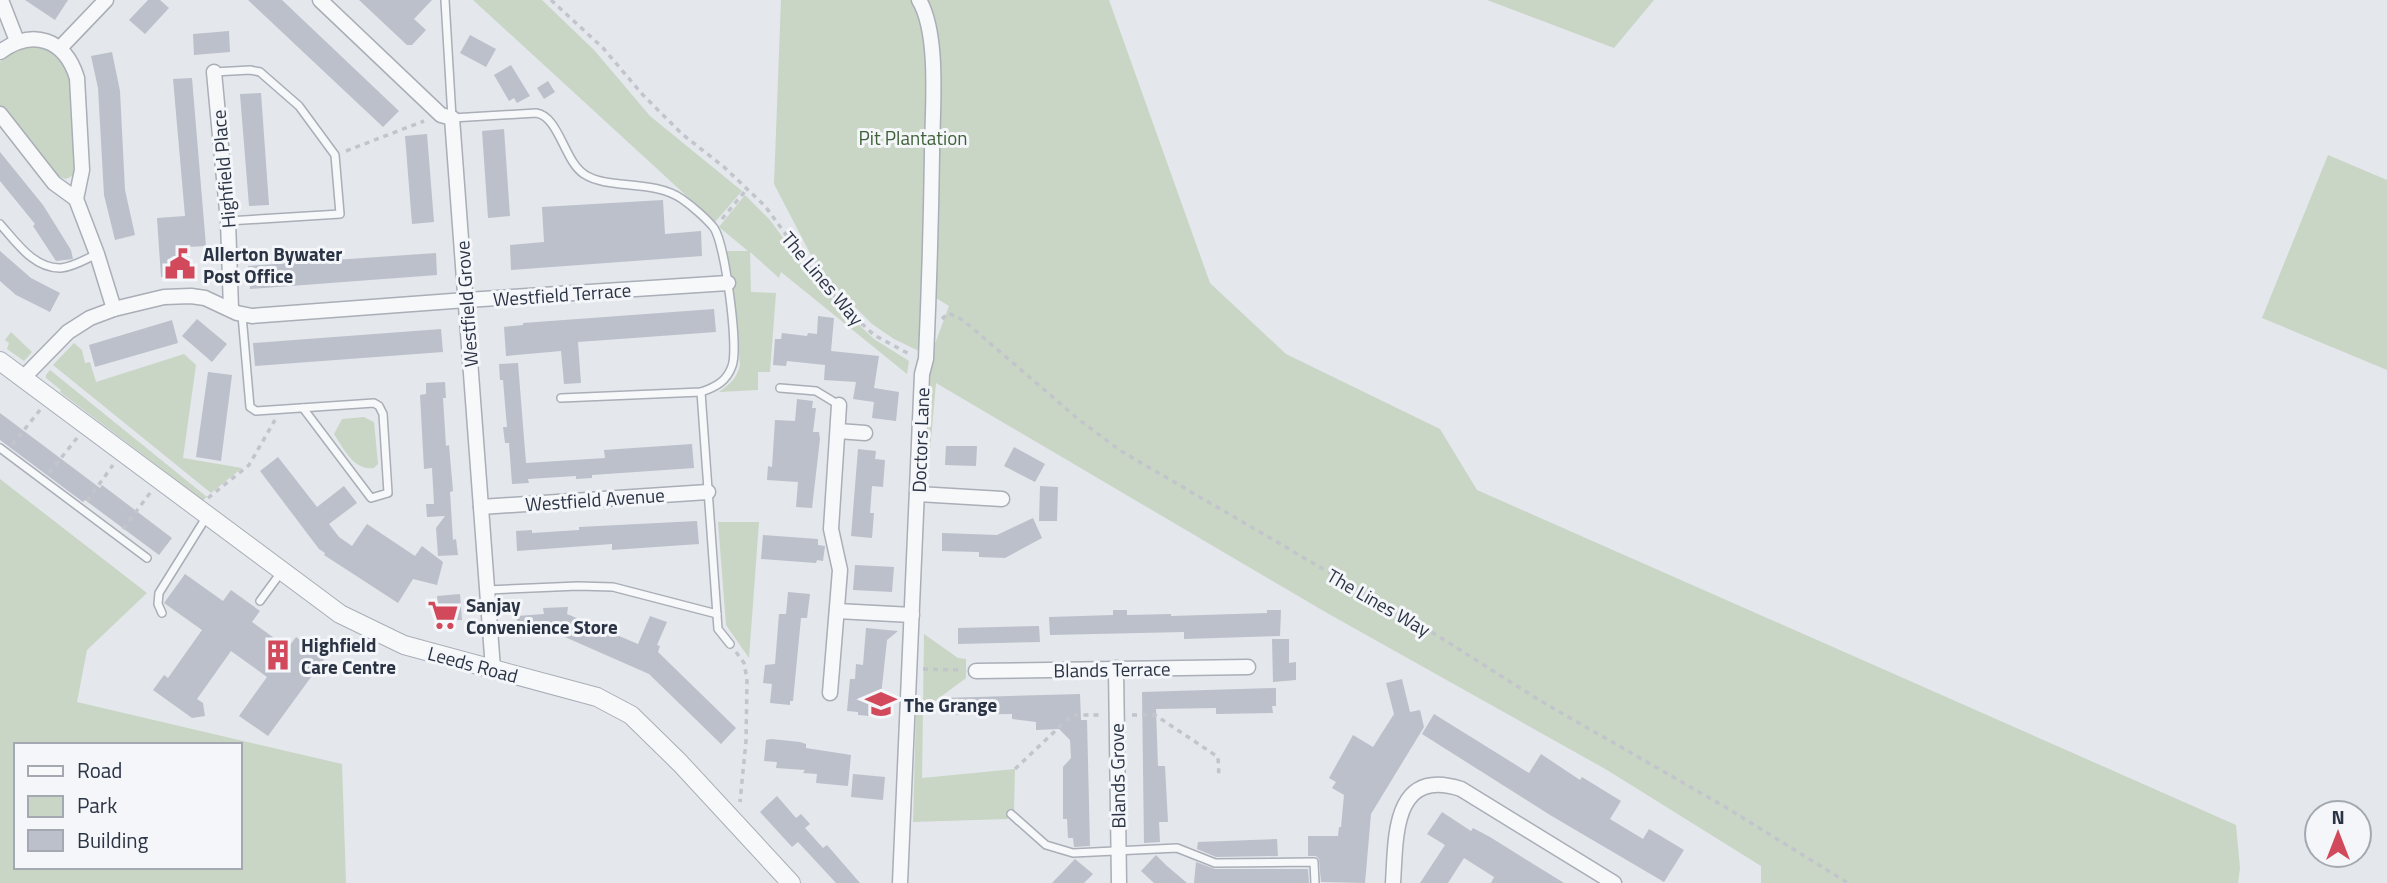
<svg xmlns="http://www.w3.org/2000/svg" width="2387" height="883" font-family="'Titillium Web',sans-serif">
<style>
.green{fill:#c9d6c5;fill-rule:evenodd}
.building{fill:#bbc0ca}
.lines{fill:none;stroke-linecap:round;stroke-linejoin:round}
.service-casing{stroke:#a9aeb7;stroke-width:10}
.minor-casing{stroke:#a9aeb7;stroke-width:17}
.tertiary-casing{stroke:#a9aeb7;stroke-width:20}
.path{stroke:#c2c5cb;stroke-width:3.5;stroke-dasharray:5 5;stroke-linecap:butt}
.service{stroke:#f7f8fa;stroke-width:7}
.minor{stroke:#f7f8fa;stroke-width:14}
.tertiary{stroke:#f7f8fa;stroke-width:18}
.labels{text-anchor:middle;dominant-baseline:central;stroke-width:6;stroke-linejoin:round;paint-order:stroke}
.park-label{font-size:19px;fill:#3f6138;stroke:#f4f6f9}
.street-label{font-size:19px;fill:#2b3445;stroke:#f4f6f9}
.poi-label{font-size:19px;font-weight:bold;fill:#2b3445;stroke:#f4f6f9;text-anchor:start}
</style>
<rect width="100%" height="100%" fill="#e4e7ec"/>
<!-- green -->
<g class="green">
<polygon points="473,0 542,0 594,50 650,116 742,191 715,222"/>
<polygon points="781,0 1109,0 1210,283 1286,354 1440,429 1477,490 2236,825 2240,868 2238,883 1761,883 1761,866 1607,770 1327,613 936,383 930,451 923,448 929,360 949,306 933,296 925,287 919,351 894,339 872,324 838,290 815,263 774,184"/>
<polygon points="1487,0 1654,0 1614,48"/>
<path d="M36 45C55 51 64 59 70 77L75 170 72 176 66 179 56 176 0 106V62L12 50Z"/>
<polygon points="2328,155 2387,180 2387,370 2262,318"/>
<path d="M745 195 770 220 810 275 838 305 874 339 909 361 907 374 781 272 779 278 750 252 751 292 776 293 770 372H758V390L719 392C730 384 737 378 740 365L732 276 725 251H748L719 227Z"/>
<polygon points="11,332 32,352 24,361 7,349 9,343 5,340"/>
<polygon points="74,343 82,350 85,363 90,362 96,382 184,354 196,365 183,458 242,468 211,493 53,365"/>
<polygon points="50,370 207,497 203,500 60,392 61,390 46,378 46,375"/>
<path d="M364 417 374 422 378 464 374 468C354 471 344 449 334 434L342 419Z"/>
<path d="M0 479 147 593 87 650 77 702 342 764 346 883H0ZM16 745H240V867H16Z"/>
<polygon points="718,522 759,522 749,658 726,625"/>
<polygon points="924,634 958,658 966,659 966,678 923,710"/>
<polygon points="916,713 923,713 922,778 1015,769 1014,810 1007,819 913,822"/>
</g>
<!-- building -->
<g class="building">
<polygon points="25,0 68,0 55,20"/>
<polygon points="148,0 160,0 169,8 145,34 129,20"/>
<polygon points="248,0 282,0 399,111 383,127"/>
<polygon points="359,0 432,0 414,19 426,30 412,45 407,45"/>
<polygon points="229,31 230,52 194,55 193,34"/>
<polygon points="470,35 496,49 486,67 460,53"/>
<polygon points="112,52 120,91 125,190 135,235 115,240 104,195 98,88 91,56"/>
<polygon points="511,65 530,96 517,103 514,98 509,101 494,75"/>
<polygon points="192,78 206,246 187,247 189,275 161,277 157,218 185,216 173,79"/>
<polygon points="548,81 555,92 544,99 537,88"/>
<polygon points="261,93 269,205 249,206 240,94"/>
<polygon points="504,129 510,216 488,218 482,131"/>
<polygon points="427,134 434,222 412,224 405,136"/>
<polygon points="0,152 43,205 71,250 73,259 56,261 33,226 35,224 0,181"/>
<polygon points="663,200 665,234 701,231 702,256 511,270 510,245 544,242 542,207"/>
<polygon points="0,251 31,278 60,293 50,312 16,295 0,281"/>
<polygon points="436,253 437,275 250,289 248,266"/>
<polygon points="714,309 716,332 578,342 581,383 564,384 561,351 506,356 504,327 523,325 523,323"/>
<polygon points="818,316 834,318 831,351 879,356 874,388 899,392 896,421 872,418 874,402 853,399 856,382 824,380 825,365 787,361 786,366 773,365 775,339 781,339 782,333 807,336 808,333 817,334"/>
<polygon points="197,319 227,344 212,362 182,336"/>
<polygon points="172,320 178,343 95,367 89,345"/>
<polygon points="441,329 443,352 255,366 253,343"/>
<polygon points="518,363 526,463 605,458 604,450 692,444 694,468 592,475 592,478 576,479 576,476 528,479 529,483 512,484 509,443 505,443 503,427 507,427 505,404 503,380 500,380 499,364"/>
<polygon points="208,372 232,375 221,461 196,457"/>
<polygon points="445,382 446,398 443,398 446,446 449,445 453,491 450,492 453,540 456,539 458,555 438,556 436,528 445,516 427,517 426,504 434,504 432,468 424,469 420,395 426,394 426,383"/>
<polygon points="797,399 813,401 812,408 816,408 813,432 819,432 820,439 812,508 796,507 798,482 767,480 768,466 772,467 775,420 795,421"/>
<polygon points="0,413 100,488 102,485 172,538 159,555 85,500 83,502 0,440"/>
<polygon points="946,446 977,446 976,466 945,465"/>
<polygon points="1014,447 1045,464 1035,482 1004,466"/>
<polygon points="858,449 876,451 875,459 885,460 883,487 872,486 870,513 874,513 872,538 851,536"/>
<polygon points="278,457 317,507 344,486 357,503 329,524 339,537 352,546 367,524 415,556 422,546 443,562 437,585 413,579 398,603 324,555 325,553 319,549 260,471"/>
<polygon points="1040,486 1058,487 1057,521 1039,521"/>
<polygon points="1033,518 1042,538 1005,558 979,557 979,552 942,551 942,533 997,535"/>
<polygon points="697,521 699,544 612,550 612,544 517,551 516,531 532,530 532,533 579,530 579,527"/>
<polygon points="763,535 818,539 818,545 825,546 823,561 817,560 816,563 761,559"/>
<polygon points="855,565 894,567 892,592 853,590"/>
<polygon points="185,574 223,601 231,590 260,611 252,622 288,648 296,637 325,658 268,736 239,716 267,677 231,651 197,699 203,703 205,716 192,718 153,690 164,675 168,678 202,630 164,603"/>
<polygon points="788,592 810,594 807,618 801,618 793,701 790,701 790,705 770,703 772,684 763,683 765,665 775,664 779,614 786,614"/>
<polygon points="460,594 462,620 439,621 437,596"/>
<polygon points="568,607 567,614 638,644 650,616 667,622 657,645 660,646 658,652 736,728 721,744 649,674 558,634 518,637 517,616 544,614 543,608"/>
<polygon points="1113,610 1127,610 1127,615 1171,614 1171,616 1267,613 1267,610 1281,610 1280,636 1184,639 1184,632 1050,635 1049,617 1113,615"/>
<polygon points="1039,626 1040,642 958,644 958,628"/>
<polygon points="866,628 898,631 887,640 881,696 892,697 891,716 880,714 880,717 858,715 858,712 847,711 850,679 855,679 856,664 863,665"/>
<polygon points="1272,639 1289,639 1289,663 1296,662 1296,680 1273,682"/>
<polygon points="1402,679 1410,712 1420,710 1424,727 1371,814 1365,883 1321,882 1319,859 1316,856 1308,856 1308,836 1338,836 1339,827 1341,827 1344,795 1332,788 1336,782 1329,778 1353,735 1373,747 1394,714 1386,683"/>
<polygon points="1276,688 1276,706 1272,706 1273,713 1216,714 1216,708 1156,709 1158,766 1165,766 1168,822 1159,822 1160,842 1144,843 1142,692"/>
<polygon points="1080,694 1081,720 1087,720 1090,846 1074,847 1073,838 1068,838 1067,819 1063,819 1063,767 1071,758 1070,740 1059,729 1036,730 1036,722 1012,719 1012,714 942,715 941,698"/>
<polygon points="1434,714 1529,773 1541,754 1580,780 1582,777 1621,801 1610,819 1643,839 1649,829 1684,850 1664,882 1550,815 1422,734"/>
<polygon points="771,739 800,742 806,744 806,748 851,755 848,786 816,783 817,774 803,773 805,770 776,768 777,762 764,761 766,740"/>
<polygon points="853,774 885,777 883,800 851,797"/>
<polygon points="777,796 796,818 801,814 810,824 805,828 823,848 827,845 860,883 836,883 798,842 792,847 760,812"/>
<polygon points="1442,812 1471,831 1473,828 1490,837 1564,883 1491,883 1494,877 1464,858 1448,883 1420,883 1445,845 1427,834"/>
<polygon points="1277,839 1278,856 1216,857 1197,849 1198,842"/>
<polygon points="1156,855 1167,866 1187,883 1154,883 1141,871"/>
<polygon points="1075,859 1093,874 1084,883 1052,883"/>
<polygon points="1196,862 1215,869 1308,869 1309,883 1194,883"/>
</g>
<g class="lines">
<!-- service casing -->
<g class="service-casing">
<g id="service">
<path d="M445 0 452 118 536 113C559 116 564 161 584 174 607 190 654 179 682 199 692 206 707 219 714 228 725 244 739 348 732 366 727 381 716 387 701 392L561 398"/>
<polyline points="214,72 250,70 260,72 299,106 335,155 340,214 228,221"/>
<path d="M0 224C16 242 34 269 61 268 73 267 86 259 97 254"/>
<polyline points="242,315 250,407 256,411 374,403 379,406 383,414 388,493 371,498 303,408"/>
<polyline points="780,388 816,391 839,405"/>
<polyline points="701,392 718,629 730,644"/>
<polyline points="0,448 147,558"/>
<polyline points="487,590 578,586 613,587 717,614"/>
<polyline points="260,601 282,571"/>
<polyline points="162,613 158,604 159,593 207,516"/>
<polyline points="1011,814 1046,845 1073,853 1177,848 1215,863 1314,862 1315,883"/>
</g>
</g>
<!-- minor casing -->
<g class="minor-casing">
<g id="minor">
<polyline points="1,0 17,41"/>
<polyline points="320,0 441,115 452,118 493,669"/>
<polyline points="60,48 106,0"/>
<path d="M0 52C33 28 65 39 77 78L82 170 76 199"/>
<polyline points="214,72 228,221 231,309"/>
<polyline points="0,114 54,183 76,199 97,254 114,309"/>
<polyline points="23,378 68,332 90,318 114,309 164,297 191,296 205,298 237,313 252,316 466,300 728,283"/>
<polyline points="838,431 865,433"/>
<polyline points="918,494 1002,499"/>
<polyline points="481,507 708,492"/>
<polyline points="837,611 912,615"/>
<polyline points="1116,668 1119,883"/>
<polyline points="976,671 1248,667"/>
<polyline points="830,693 840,570 831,529 839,405"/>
<path d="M900 883 922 374 926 359C929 291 931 223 932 154 932 113 940 35 919 0"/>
<path d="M1393 883C1396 838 1392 767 1461 789L1614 883"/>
</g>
</g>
<!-- tertiary casing -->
<g class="tertiary-casing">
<polyline id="tertiary" points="0,361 340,614 404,645 597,697 631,715 680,763 791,883"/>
</g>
<!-- path -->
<g class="path">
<polyline points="551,0 603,48 643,95 682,134 724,167 765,206 809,266 842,305 874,335 911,355"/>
<polyline points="346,151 424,121"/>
<polyline points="722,219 746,190"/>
<polyline points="942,319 948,313 963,320 1077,418 1121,451 1438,636 1539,700 1727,808 1848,883"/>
<polyline points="12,445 40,410"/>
<polyline points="49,473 77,438"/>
<polyline points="208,498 249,465 275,420"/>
<polyline points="87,501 113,465"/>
<polyline points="123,529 150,493"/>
<polyline points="736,652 744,663 747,679 746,741 740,802"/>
<polyline points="923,669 961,670"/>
<polyline points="1132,715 1155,715 1218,757 1219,778"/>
<polyline points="1015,769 1072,715 1103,715"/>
</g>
<!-- service -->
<use href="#service" class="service"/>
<!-- minor -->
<use href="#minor" class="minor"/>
<!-- tertiary -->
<use href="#tertiary" class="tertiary"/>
</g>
<!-- icons -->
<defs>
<g id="civic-bare" transform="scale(2.415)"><path d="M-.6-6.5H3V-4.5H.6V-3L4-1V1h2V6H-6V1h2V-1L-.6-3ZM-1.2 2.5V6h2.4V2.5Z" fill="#d1495b" stroke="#f4f6f9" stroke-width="2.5" paint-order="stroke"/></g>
<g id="supermarket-bare" transform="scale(2.415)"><path d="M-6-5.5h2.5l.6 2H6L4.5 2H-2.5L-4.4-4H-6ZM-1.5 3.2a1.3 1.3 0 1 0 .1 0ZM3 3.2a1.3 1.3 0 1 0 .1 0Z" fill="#d1495b" stroke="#f4f6f9" stroke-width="2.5" paint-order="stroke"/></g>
<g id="building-bare" transform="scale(2.415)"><path d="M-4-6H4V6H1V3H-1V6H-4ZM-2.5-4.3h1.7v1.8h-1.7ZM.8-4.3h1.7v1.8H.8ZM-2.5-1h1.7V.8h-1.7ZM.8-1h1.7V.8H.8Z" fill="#d1495b" stroke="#f4f6f9" stroke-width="2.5" paint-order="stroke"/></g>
<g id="school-bare" transform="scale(2.415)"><path d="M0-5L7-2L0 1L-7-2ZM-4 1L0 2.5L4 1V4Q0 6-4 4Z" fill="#d1495b" stroke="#f4f6f9" stroke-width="2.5" paint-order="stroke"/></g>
</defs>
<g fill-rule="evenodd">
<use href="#civic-bare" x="180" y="264"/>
<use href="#supermarket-bare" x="443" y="615"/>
<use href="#building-bare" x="278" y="655"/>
<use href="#school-bare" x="881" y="704"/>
</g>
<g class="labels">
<!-- park labels -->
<g class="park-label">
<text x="913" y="137">Pit Plantation</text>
</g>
<!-- street labels -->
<g class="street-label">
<text transform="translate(223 169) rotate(-95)">Highfield Place</text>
<text transform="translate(823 278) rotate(50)">The Lines Way</text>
<text transform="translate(562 294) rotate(-4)">Westfield Terrace</text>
<text transform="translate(466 304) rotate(-94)">Westfield Grove</text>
<text transform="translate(920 440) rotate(-88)">Doctors Lane</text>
<text transform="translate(595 499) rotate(-4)">Westfield Avenue</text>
<text transform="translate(1379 602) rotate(30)">The Lines Way</text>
<text transform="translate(473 664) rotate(15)">Leeds Road</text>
<text transform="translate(1112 669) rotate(-1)">Blands Terrace</text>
<text transform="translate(1117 776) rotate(-91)">Blands Grove</text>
</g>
<!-- poi labels -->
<g class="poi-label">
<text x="203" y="253">Allerton Bywater<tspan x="203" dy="22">Post Office</tspan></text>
<text x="466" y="604">Sanjay<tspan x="466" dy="22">Convenience Store</tspan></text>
<text x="301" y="644">Highfield<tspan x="301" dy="22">Care Centre</tspan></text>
<text x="904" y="704">The Grange</text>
</g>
</g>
<!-- legend -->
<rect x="14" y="743" width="228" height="126" fill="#f4f6f9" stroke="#a4a8b1" stroke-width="2"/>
<rect x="28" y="766" width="35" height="10" fill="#f7f8fa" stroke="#a4a8b1" stroke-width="2"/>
<text x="77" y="778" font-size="21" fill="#2b3445">Road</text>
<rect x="28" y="796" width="35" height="21" fill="#c9d6c5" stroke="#a4a8b1" stroke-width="2"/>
<text x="77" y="813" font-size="21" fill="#2b3445">Park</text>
<rect x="28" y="830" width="35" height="21" fill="#bbc0ca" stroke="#a4a8b1" stroke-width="2"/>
<text x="77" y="848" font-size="21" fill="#2b3445">Building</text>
<!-- north arrow -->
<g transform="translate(2338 834)"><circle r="33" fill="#f4f6f9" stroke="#a4a8b1" stroke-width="2"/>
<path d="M0-5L12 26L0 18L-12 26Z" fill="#d1495b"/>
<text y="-10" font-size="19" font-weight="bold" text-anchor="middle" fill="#2b3445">N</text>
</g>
</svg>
